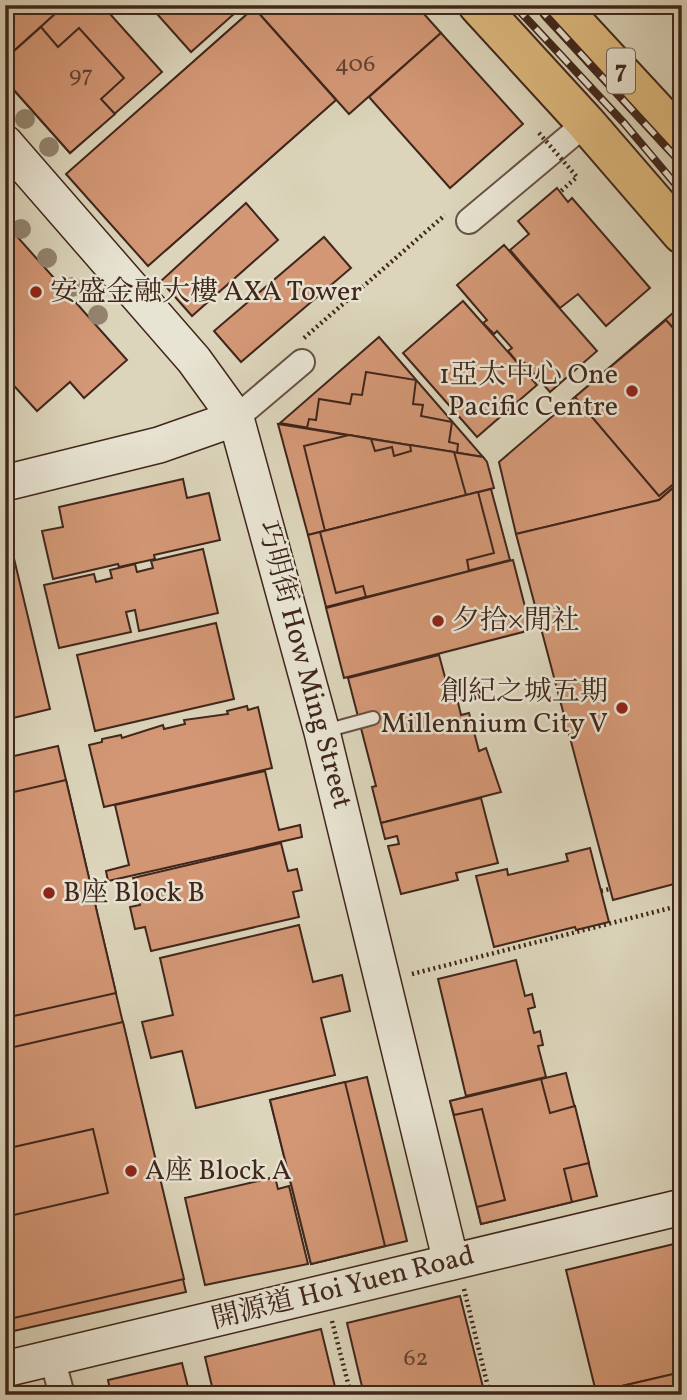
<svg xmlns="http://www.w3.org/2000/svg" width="687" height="1400" font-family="Vollkorn,'Noto Serif TC',serif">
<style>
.building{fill:#d39775;stroke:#40261c;stroke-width:2}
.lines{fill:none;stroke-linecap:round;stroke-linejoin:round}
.lane-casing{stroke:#675244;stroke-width:16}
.street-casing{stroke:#675244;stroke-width:28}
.secondary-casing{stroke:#40261c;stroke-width:38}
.highway-casing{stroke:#40261c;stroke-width:42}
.path{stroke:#40261c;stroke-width:4.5;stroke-dasharray:2 3.5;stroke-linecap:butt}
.lane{stroke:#e8e4d3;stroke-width:12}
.street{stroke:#e8e4d3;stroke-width:24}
.secondary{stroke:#e8e4d3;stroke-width:35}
.highway{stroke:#deba7e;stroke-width:38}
.rail-casing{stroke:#40261c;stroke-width:8}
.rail{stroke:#e8e4d3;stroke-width:5;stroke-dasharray:16;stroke-linecap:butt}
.path-bridge{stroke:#40261c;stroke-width:4.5;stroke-dasharray:2 3.5;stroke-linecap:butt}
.tree{fill:#938570}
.poi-dot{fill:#8f2418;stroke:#e8e4d3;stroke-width:2.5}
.labels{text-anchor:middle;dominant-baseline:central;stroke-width:5;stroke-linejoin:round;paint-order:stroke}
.number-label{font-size:24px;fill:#654232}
.shield{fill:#e8e4d3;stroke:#725f53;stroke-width:2}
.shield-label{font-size:26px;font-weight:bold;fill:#40261c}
.poi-label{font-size:28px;fill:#40261c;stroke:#e8e4d3;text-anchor:start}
.street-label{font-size:28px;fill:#40261c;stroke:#e8e4d3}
</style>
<rect width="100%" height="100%" fill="#dcd5bb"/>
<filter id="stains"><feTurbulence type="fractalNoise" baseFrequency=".00286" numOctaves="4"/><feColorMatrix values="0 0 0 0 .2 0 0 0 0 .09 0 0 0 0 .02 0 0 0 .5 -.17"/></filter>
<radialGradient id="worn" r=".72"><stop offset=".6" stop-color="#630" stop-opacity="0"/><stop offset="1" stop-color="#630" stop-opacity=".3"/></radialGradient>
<!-- building -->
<g class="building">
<polygon points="5,5 65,5 5,59"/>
<polygon points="65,5 102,5 162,72 70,153 5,80 5,59"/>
<polygon points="149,5 244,5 191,52"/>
<polygon points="257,5 416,5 441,33 349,114 254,8"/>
<polygon points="254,8 336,100 166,250 84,159"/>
<polygon points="254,8 336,100 148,266 66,174"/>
<polygon points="41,27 58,47 79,28 124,78 101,99 115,114 70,153 5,80 5,59"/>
<polygon points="441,33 523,124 450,188 369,97"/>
<polygon points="557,188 568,202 572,198 650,288 606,326 578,294 560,308 510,250 529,234 518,221"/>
<polygon points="246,203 278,240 192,316 161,281"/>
<polygon points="5,223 127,360 84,398 70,382 37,411 5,376"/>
<polygon points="324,237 351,268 241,362 214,331"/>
<polygon points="504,245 597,351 550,392 522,360 518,363 508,351 512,348 497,331 494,334 483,323 487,320 457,285"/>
<polygon points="463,301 537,385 477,437 403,353"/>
<polygon points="674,312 682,320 682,480 659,500 516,534 499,462"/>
<polygon points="666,320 682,338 682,477 659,496 575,397"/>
<polygon points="379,337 483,457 280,423"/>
<polygon points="366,372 416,380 413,404 423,405 421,416 452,422 449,442 458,444 457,453 307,428 309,419 316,420 319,399 350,404 352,394 362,395"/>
<polygon points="278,424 483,457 487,462 494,488 308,535"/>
<polygon points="349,435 371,439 375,451 392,447 394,456 411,451 410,445 454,452 466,495 325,531 304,446"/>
<polygon points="183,479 187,498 209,493 220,540 154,555 155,559 119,567 118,564 53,579 42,531 63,527 59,507"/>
<polygon points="682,480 682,882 613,900 516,534 659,500"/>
<polygon points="491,489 510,560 326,607 308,535"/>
<polygon points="478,492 494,553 467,560 469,571 366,597 363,586 336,593 320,532"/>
<polygon points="11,546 50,709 5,720 5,547"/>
<polygon points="203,549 218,613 139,631 135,610 126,612 131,632 59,648 44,585 94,574 96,582 112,578 110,570 135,564 137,572 153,568 151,561"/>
<polygon points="513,560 531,630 344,678 326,608"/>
<polygon points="216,623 234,699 95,731 77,655"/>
<polygon points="439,655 449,692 455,690 461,715 469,713 479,751 486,748 501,792 381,823 372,787 376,786 348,678"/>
<polygon points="247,706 248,710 258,707 272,768 104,807 89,745 102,742 102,739 121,735 122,738 163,725 164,729 185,724 184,720 228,714 227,711"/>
<polygon points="58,746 186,1292 5,1333 5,758"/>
<polygon points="265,771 279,830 300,825 302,837 108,881 106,871 129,865 115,805"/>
<polygon points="66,780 116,993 5,1018 5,794"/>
<polygon points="481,798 498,863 456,873 458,880 401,894 388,846 399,844 397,836 385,839 381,823"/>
<polygon points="281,843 288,871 297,869 302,890 293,892 299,917 151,951 145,927 135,929 130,907 140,905 133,878"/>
<polygon points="590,848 609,922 576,930 575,927 494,947 476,876 507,869 508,875 568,861 566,854"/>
<polygon points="299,925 313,982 342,975 350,1011 321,1018 335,1075 196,1108 182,1051 151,1058 142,1022 173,1015 160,958"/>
<polygon points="516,960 525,996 532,994 535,1007 528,1009 534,1033 540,1031 543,1045 538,1046 546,1077 466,1096 438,979"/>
<polygon points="123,1022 184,1279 5,1320 5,1217 108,1193 93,1129 5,1149 5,1049"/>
<polygon points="566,1073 597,1196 481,1224 450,1101"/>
<polygon points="367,1077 407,1241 311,1264 270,1100"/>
<polygon points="541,1079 550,1113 575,1106 589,1163 564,1169 572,1202 481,1224 477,1207 505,1200 482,1109 454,1115 450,1101"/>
<polygon points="345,1082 385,1246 311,1264 270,1100"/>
<polygon points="275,1177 278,1189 289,1186 308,1264 205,1285 185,1198"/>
<polygon points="682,1242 682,1372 596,1392 566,1270"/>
<polygon points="460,1296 485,1395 364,1395 347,1323"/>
<polygon points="321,1329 337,1395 214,1395 205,1357"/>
<polygon points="182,1363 190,1395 111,1395 108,1380"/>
<polygon points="682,1372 682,1395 596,1392"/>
</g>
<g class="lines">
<!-- lane casing -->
<g class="lane-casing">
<polyline id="lane" points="325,731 373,718"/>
</g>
<!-- street casing -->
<g class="street-casing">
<g id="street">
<polyline points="469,221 586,123"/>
<polyline points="236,418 302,362"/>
<polyline points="52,1358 62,1395"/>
</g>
</g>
<!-- secondary casing -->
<g class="secondary-casing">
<g id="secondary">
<polyline points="5,143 194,360 236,418 322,732 451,1262"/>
<polyline points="5,483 159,445 236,418"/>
<polyline points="5,1369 682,1207"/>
</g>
</g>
<!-- highway casing -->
<g class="highway-casing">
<g id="highway">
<polyline points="478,5 586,123 682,234"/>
<polyline points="558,5 682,139"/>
</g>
</g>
<!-- path -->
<g class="path">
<polyline points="304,338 445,215"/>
<polyline points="601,891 610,889"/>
<polyline points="412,974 682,905"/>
<polyline points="464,1289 490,1395"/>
<polyline points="332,1321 351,1395"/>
</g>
<!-- lane -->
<use href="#lane" class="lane"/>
<!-- street -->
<use href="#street" class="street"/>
<!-- secondary -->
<use href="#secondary" class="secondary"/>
<!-- highway -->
<use href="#highway" class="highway"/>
<!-- rail casing -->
<g class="rail-casing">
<g id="rail">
<polyline points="514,5 624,123 682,192"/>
<polyline points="536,5 682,164"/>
</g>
</g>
<!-- rail -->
<use href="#rail" class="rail"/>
<!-- path-bridge -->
<polyline class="path-bridge" points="539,133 577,177 560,192"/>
</g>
<!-- trees -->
<g class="tree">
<circle cx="25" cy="119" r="10"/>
<circle cx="49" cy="147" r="10"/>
<circle cx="21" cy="229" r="10"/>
<circle cx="47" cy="258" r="10"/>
<circle cx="72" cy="287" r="10"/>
<circle cx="98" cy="315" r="10"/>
</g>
<!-- markers -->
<g class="poi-dot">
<circle cx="36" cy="292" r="7"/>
<circle cx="632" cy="391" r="7"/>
<circle cx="438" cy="621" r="7"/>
<circle cx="622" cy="708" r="7"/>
<circle cx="49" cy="893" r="7"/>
<circle cx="131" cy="1171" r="7"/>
</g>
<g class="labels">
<!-- number labels -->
<g class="number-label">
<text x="355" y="65">406</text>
<text x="81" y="76">97</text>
<text x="416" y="1359">62</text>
</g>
<!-- shield labels -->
<rect class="shield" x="607" y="48.5" width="28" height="45" rx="5"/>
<g class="shield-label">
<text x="621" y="71">7</text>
</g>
<!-- poi labels -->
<g class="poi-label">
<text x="50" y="292">安盛金融大樓 AXA Tower</text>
<text x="618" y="375" text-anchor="end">1亞太中心 One<tspan x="618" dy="32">Pacific Centre</tspan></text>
<text x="452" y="621">夕拾×閒社</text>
<text x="608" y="692" text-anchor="end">創紀之城五期<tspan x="608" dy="32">Millennium City V</tspan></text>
<text x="63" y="893">B座 Block B</text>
<text x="145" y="1171">A座 Block A</text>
</g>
<!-- street labels -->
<g class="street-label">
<text transform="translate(304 665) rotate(75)">巧明街 How Ming Street</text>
<text transform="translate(343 1288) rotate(-14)">開源道 Hoi Yuen Road</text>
</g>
</g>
<!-- margin -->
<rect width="687" height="1400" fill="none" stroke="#dcd5bb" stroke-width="28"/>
<rect x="7" y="7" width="673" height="1386" fill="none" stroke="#40261c" stroke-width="3.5"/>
<rect x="14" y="14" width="659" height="1372" fill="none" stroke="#40261c" stroke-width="2"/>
<rect width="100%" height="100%" filter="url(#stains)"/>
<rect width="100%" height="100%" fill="url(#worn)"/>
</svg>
